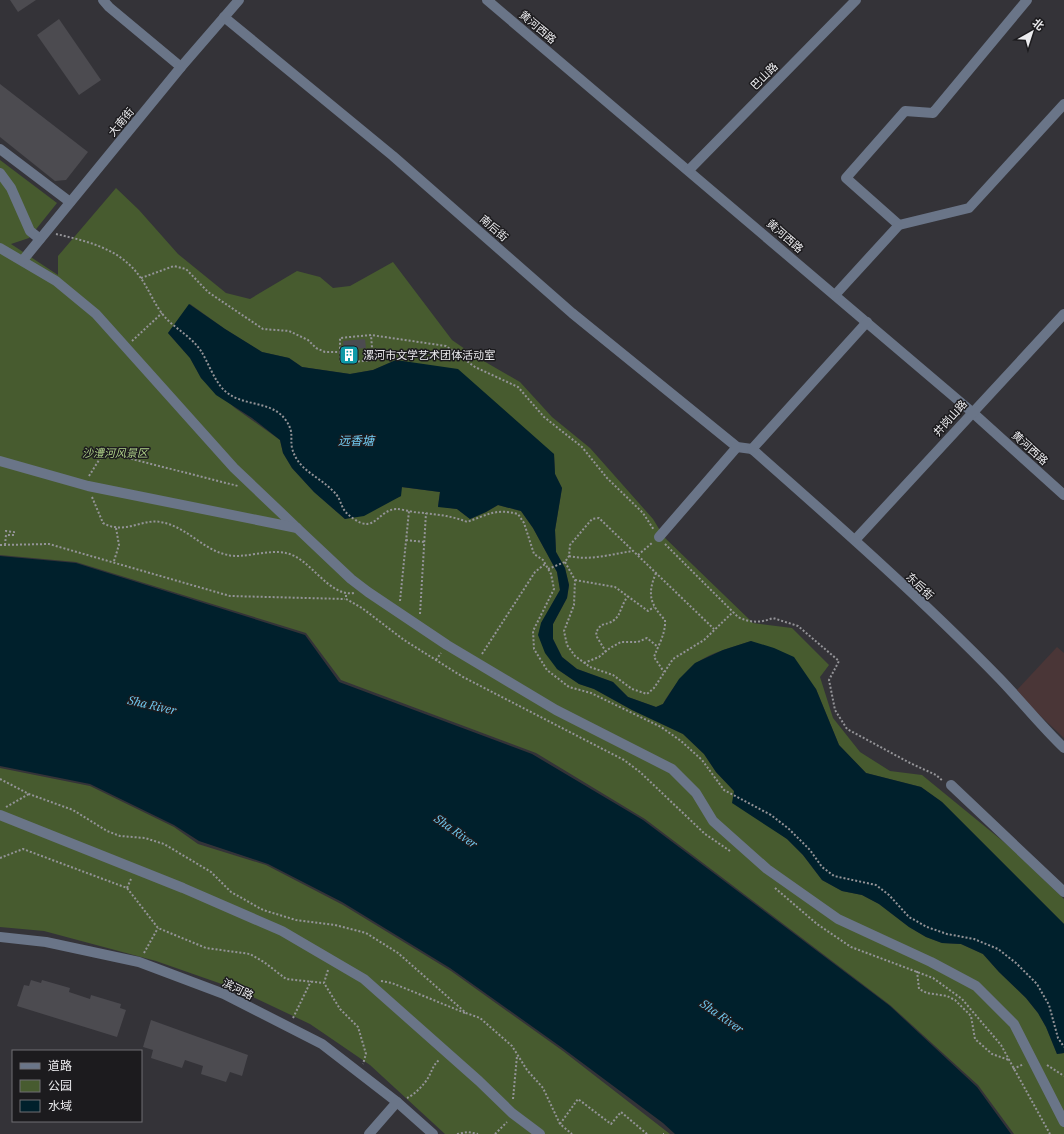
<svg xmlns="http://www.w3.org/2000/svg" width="1064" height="1134" font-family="'IBM Plex Serif','Noto Sans SC',serif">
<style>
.education{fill:#4a3637}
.green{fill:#475b2f}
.water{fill:#00202c}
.building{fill:#4c4b50}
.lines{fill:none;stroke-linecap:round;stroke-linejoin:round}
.path{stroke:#949498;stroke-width:2;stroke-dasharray:2 2;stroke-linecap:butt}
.minor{stroke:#6a7588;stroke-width:10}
.labels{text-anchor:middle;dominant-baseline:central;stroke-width:3;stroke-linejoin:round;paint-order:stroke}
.street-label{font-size:11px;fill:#ececef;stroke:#1c1b1e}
.poi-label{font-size:11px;fill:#ececef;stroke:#1c1b1e;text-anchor:start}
.park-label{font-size:11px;font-style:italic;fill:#b2d58b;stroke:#1c1b1e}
.water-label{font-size:12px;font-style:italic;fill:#72cef6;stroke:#1c1b1e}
</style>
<rect width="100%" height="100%" fill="#343338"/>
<!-- education -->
<polygon class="education" points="1057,647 1064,653 1064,738 1015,692"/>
<!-- green -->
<g class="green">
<path d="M0 160 57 203 29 238 11 244 58 275V256L116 188 139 210 178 254 226 293 250 299 297 271 320 277 333 288 350 286 393 262 452 340 475 356 520 382 552 417 590 448 653 519 664 537 753 623 792 628 829 665 820 677 833 718 860 752 890 771 922 775 1010 847 1064 899V924L942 802 921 787 866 773 839 745 816 689 751 641C733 647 712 652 696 663 687 669 668 694 663 704L656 707 628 697 613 682 577 669 562 657 553 639V624L567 598 569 585 565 568 556 552 555 530 562 488 555 474 554 454 396 360 373 370 350 374 302 367 289 358 262 352 225 329 190 304 168 333 190 358 201 378 235 408 280 440 283 453 292 468 314 492 345 519 401 496V487L440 492 438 506 457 509 470 519 486 512 498 505 521 511 533 528 557 572 560 590 541 623 557 669 579 684 594 689 632 710 683 734 704 754 716 772 734 791 771 827 787 839 803 855 822 880 842 891 862 895 879 904 909 927 926 937 942 943 961 944 983 954 999 972 1026 998 1038 1013 1046 1027 1057 1054 1064 1053V1134H1014L978 1085 890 1005 645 819 536 753 341 680 306 633 76 562 0 555Z"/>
<polygon points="0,768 90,786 174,827 198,844 266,865 343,905 451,971 563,1051 670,1134 445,1134 370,1065 310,1024 236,989 156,961 44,931 0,927"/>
</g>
<!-- water -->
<g class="water">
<polygon points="189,304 225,329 262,352 289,358 302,367 350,374 373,370 396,360 458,369 554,454 555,474 562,488 555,530 556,552 565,568 569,585 567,598 553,624 553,639 562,657 577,669 613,682 628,697 656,707 663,704 679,679 695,663 723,650 751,641 774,648 794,657 816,689 839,745 866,773 921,787 942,802 1064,924 1064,1053 1057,1054 1046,1027 1038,1013 1026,998 999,972 983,954 961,944 942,943 926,937 909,927 879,904 862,895 842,891 822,880 803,855 787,839 732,803 734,791 716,772 704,754 683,734 632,710 594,689 579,684 557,669 545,653 538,635 541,623 560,590 557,572 533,528 521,511 498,505 486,512 470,519 457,509 438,507 440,492 402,487 401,496 364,516 345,519 314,492 292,468 283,453 280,440 252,418 216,395 201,378 190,358 168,333"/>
<polygon points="0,556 76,563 305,635 339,682 532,754 643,820 890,1006 977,1087 1011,1134 675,1134 663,1123 561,1047 450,968 342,902 268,864 199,841 174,825 90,784 0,766"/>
</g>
<!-- building -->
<g class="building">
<polygon points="10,0 36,0 18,12"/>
<polygon points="59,19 101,80 79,95 37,35"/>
<polygon points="0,84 88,152 66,180 55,181 0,137"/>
<polygon points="365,339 366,348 354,349 355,360 345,361 343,341"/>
<polygon points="31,980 41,983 42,980 70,988 69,992 90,999 91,995 121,1004 120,1008 126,1010 117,1037 17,1006 24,985 29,986"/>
<polygon points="151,1020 248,1055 242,1076 230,1072 226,1082 201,1074 203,1066 185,1060 182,1068 151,1058 153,1050 143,1047"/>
</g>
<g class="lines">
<!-- path -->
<g class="path">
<path d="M56 234C87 241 121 249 140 277 149 289 154 304 164 316 175 329 191 336 201 351 208 362 215 382 224 390 242 408 273 399 287 422 294 433 290 438 292 448 298 471 319 476 333 491 344 501 338 509 354 519 375 534 378 510 396 509 401 509 408 511 414 512 432 514 450 515 467 522 487 515 496 508 518 514L524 523 534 554 543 560 551 574 554 589 533 631 534 649 547 670 569 687 591 693 661 727 681 741 702 760 724 790 771 815 789 829 810 850 822 867 834 876 876 885 889 895 909 917 927 927 947 934 974 939 998 949 1016 963 1037 984 1049 1005 1058 1038 1064 1047"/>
<polyline points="141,278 174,266 186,269 208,292 263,329 289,331 308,340 316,348 325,352 340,352 340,338 371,335 446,346 475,367 518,387 544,417 582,447 607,478 643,513 654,530"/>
<polyline points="132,341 162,313"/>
<polyline points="340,352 341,363 373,360 371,335"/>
<polyline points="89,476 104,452 238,486"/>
<path d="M92 497 103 523C107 525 111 527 115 527 129 530 146 519 160 522 187 526 202 550 228 555 241 559 269 549 286 553 311 558 328 597 354 593"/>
<polyline points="406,540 424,542"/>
<path d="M665 544 738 617C750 623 761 623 773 618L798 626 839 661 829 680 835 710 847 729 910 763 936 775 943 781"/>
<polyline points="0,545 49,544 230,596 345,599"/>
<polyline points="5,545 6,535 14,535 14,532 6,531 6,528"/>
<polyline points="638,555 652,543"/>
<path d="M569 556C590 561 612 554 633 551"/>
<polyline points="114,561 119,545 116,528"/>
<polyline points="565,562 575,580 574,605 564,631 567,645 575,656 590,667 613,675 632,689 647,694 654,688 673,659 704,640 733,612"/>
<polyline points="548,569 565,562 569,556 570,545 592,519 599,518 714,629"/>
<path d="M656 573C647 594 650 604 665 620 666 633 658 646 654 657L664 672"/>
<polyline points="575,580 615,587 648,611 654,607"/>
<polyline points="346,595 346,599 362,608 404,640 463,677 624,760 640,772 705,834 730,851"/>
<polyline points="400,601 409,511"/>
<polyline points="420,614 426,513"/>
<path d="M606 652 597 637 596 632 601 625C623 621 617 611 628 596"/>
<polyline points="482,654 535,572 545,564"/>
<polyline points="436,660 441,653"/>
<polyline points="584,663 599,657 610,648 621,642 638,642 647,638 658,647"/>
<polyline points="0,779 29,794 73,810 107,831 120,836 145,838 164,844 211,872 231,892 263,910 296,920 335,925 366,933 398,953 466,1013 480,1018 512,1046 527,1070 543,1088 560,1124 572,1134"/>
<polyline points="6,807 29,794"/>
<polyline points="0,858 23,849 127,888 158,928 206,948 250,954 264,962 286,979 324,983"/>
<polyline points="127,888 131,879"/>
<polyline points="775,888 817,924 851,947 933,978 962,999 1001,1045 1050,1134"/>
<polyline points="144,953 158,928"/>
<polyline points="328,970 324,983 340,1009 358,1027 366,1054 363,1064"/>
<polyline points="917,971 919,989 927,993 947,996 955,1000 971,1016 975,1039 992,1054 1009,1060"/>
<polyline points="381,981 392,983 465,1013"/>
<polyline points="293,1018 311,981"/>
<polyline points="1047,1065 1064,1076"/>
<polyline points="1013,1069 1024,1064"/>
<path d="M407 1098C414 1095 424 1085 428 1078 432 1071 433 1065 439 1060"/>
<polyline points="513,1099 517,1056"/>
<polyline points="560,1124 578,1099 611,1124 621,1112 647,1134"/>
<polyline points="457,1134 468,1132 478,1134"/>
<polyline points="495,1134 507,1122"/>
<polyline points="663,1134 664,1134"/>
</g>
<!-- minor -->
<g class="minor">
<polyline points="103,0 109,7 181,67"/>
<polyline points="487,0 972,412 1064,495"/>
<polyline points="224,17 393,156 572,313 737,447 752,449"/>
<polyline points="0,149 70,202"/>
<polyline points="689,170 856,0"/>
<polyline points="0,173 11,188 30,231 40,239"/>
<polyline points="899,225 846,178 905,111 933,113 1027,0"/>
<polyline points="0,248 56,281 96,314 234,468 297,528 351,579 368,592 447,645 556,710 672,769 696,793 713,821 767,869 838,919 931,962 976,986 1014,1024 1064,1122"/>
<polyline points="23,260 181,67 239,0"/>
<polyline points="835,295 899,225 969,208 1064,104"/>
<path d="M752 449C837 524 921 598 1000 679 1022 702 1041 726 1064 748"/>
<polyline points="752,449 867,322"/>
<polyline points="0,461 88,486 297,528"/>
<polyline points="659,537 737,447"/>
<polyline points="855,540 1064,314"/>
<polyline points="951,785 1064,892"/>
<polyline points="0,815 183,888 282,931 364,979 479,1081 512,1113 540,1134"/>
<polyline points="0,937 46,942 139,962 224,994 322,1044 397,1102 433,1134"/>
<polyline points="369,1134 397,1102"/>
</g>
</g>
<!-- icons -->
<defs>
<g id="building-square" transform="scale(1)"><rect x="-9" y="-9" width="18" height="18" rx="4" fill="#0f9aa8" stroke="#1c1b1e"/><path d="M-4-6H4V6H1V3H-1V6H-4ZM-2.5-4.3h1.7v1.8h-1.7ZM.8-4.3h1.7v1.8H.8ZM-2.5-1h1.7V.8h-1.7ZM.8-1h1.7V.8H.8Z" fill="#fff"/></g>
</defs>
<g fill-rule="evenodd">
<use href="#building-square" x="349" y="355"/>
</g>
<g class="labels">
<!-- street labels -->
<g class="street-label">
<text transform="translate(538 27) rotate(40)">黄河西路</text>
<text transform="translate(764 76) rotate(-45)">巴山路</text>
<text transform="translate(121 122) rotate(-50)">大南街</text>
<text transform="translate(494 228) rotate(41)">南后街</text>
<text transform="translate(785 236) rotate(41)">黄河西路</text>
<text transform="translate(950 418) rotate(-48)">井岗山路</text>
<text transform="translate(1030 448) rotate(42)">黄河西路</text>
<text transform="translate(920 586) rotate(44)">东后街</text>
<text transform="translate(238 989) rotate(26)">滨河路</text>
</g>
<!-- poi labels -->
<g class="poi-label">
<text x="363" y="355">漯河市文学艺术团体活动室</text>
</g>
<!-- park labels -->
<g class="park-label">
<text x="115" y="453">沙澧河风景区</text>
</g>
<!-- water labels -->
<g class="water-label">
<text x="356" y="440">远香塘</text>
<text transform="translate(152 705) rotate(13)">Sha River</text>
<text transform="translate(456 831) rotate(35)">Sha River</text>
<text transform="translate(722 1016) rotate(35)">Sha River</text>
</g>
</g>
<!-- legend -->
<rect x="12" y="1050" width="130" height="72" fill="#1c1b1e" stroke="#6f6f72"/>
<rect x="20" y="1063" width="20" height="6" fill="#6a7588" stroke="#6f6f72"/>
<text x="48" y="1070" font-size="12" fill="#ececef">道路</text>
<rect x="20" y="1080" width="20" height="12" fill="#475b2f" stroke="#6f6f72"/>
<text x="48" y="1090" font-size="12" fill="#ececef">公园</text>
<rect x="20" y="1100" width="20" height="12" fill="#00202c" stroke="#6f6f72"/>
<text x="48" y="1110" font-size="12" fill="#ececef">水域</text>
<!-- north arrow -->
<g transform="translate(1032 32) rotate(39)" stroke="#1c1b1e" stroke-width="3" paint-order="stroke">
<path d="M0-3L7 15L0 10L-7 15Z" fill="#ececef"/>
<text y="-6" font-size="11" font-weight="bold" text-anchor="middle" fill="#ececef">北</text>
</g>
</svg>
